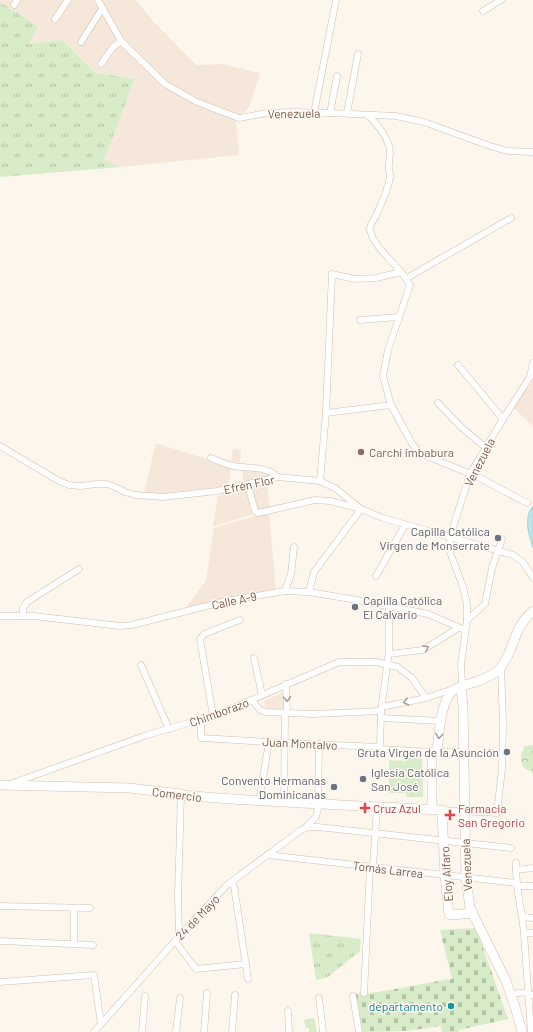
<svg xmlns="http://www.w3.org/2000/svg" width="533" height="1032" font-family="Barlow,sans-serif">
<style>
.residential{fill:#f5e8da}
.grass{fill:url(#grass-tufts)}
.forest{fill:url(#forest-crowns)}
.cemetery{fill:url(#cemetery-stones)}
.green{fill:#d8ecc9}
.water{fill:#bfe3e8;stroke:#a5d3da}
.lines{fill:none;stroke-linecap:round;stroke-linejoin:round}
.street-casing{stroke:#d1beb0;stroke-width:7}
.secondary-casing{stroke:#d6c0b0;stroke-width:10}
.street{stroke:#fff;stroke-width:6}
.secondary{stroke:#fff;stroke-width:9}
.oneway{stroke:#af9d94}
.education-dot{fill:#8d6e63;stroke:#fffaf3;stroke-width:1.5}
.worship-dot{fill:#6b7280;stroke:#fffaf3;stroke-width:1.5}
.health-dot{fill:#e0444e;stroke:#fffaf3;stroke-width:1.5}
.culture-dot{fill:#0f9aa8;stroke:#fffaf3;stroke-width:1.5}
.labels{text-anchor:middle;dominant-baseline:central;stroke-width:3;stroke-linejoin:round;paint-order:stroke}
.street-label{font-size:12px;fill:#7a5c4d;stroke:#fffaf3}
.education-label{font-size:12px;fill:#785e54;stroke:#fffaf3;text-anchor:start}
.worship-label{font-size:12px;fill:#5b616d;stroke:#fffaf3;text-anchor:end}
.health-label{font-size:12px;fill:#be3a42;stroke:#fffaf3;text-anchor:start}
.culture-label{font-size:12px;fill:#0d838f;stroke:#fffaf3;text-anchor:end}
</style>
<defs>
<pattern id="grass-tufts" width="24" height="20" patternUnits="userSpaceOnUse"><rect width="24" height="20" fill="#d8ecc9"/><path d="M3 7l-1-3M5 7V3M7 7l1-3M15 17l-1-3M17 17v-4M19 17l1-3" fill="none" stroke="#b4c2a5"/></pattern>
<pattern id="forest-crowns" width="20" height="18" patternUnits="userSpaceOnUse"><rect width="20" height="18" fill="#d8ecc9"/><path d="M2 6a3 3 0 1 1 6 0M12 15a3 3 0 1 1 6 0" fill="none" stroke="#b4c2a5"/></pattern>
<pattern id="cemetery-stones" width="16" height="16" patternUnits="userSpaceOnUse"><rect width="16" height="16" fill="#d8ecc9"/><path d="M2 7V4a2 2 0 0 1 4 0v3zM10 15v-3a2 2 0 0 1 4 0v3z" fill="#b4c2a5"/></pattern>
</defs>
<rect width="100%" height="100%" fill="#fdf6ec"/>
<!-- residential -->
<g class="residential">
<polygon points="0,0 136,0 153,21 196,65 223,64 260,73 249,107 236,120 239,155 121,167 104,160 135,79 96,73 63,40 29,44 38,26 0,2"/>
<polygon points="533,381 533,427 513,407"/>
<polygon points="156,443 231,467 229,486 210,491 172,494 144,493"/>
<polygon points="233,449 241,450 240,463 231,462"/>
<polygon points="243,468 258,469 270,475 269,476 243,483"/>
<polygon points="267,483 270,509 257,513 251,486"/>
<polygon points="246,488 252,515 213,526 218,496"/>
<polygon points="269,512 276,590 185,609 206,581 214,528"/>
<polygon points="284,692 285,708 269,710 265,708 264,701"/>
</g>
<!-- grass -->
<g class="grass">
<polygon points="0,2 38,26 29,44 63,40 96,73 135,79 104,160 121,167 0,177"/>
<polygon points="309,933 361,939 360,951 328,977 316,980"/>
</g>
<!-- forest -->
<path class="forest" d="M533 745V773C531 771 526 770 524 768 519 761 521 753 525 746Z"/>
<!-- cemetery -->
<path class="cemetery" d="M476 928 508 1019 459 1030V1032H442L441 1026 408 1031 362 1032 355 994C387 993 419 983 452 979L440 930Z"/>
<!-- green -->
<g class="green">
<polygon points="406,757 422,757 423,797 407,797 406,793 389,793 389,760 405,761"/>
<polygon points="314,1018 317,1032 309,1032 309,1028 306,1028 304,1020"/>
</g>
<!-- water -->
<path class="water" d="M533 506V548C529 535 523 518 533 506Z"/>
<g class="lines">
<!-- street casing -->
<g class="street-casing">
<g id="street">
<polyline points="98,0 121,41 165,84 197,102 239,118 267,113 294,112 330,113 396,116 424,122 487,145 507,151 533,152"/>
<polyline points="14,5 17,0"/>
<polyline points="483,11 501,0"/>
<polyline points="55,19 68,0"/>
<polyline points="81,42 102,9"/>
<polyline points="101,64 113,47 121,41"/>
<polyline points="314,113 336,0"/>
<polyline points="330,113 337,76"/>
<polyline points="347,113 358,54"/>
<path d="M369 116C377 125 386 134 389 146 391 152 389 158 389 164 388 169 390 172 390 176 390 185 380 206 377 214 374 220 369 224 370 230 376 252 400 265 410 285L388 350 383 376 391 405 411 442 418 451 429 457 478 477 527 503"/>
<polyline points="407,278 511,218"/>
<polyline points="360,320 399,317"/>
<polyline points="458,365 503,419"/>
<polyline points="438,403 461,427 486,448"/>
<polyline points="326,413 391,405"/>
<polyline points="0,446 59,481 69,485 81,486 96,484 107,484 113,486 125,492 135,495 163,497 217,491 278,477 320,481 335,488 361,509 383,518 513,555 523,562 533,578"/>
<path d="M211 458C218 461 225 464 233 466 249 469 265 465 278 477"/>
<polyline points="320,481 326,413 332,274 355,279 376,278 401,272"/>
<polyline points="248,485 255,511 258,513 315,500 330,501 361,509 314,572 309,592"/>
<polyline points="376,576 405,525"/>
<polyline points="285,591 291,574 294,547"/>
<polyline points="0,616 34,616 120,626 132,625 226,601 285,591 309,592 357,600 428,614 465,630"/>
<polyline points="23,616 23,608 27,602 79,569"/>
<polyline points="467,620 485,604 492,568 502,539"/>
<polyline points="389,654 423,650 458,628"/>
<polyline points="254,658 262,695"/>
<polyline points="141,665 169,729"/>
<polyline points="286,684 287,713"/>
<polyline points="462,686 461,664 467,620 467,604 463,587 450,552 450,537 470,474 503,419 530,377 533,363"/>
<polyline points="252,700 260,710 265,712 313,714 381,711"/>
<polyline points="382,707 426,698 453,689"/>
<polyline points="213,716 200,639 204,634 240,620"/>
<polyline points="381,718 441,721"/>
<polyline points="201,720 201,738 284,743 380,747 380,749 432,752 463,752"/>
<polyline points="380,749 381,711 389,651 389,607"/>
<polyline points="13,783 147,735 219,714 339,662 376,662 398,667 412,678 426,698"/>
<polyline points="259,802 269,742"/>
<polyline points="284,803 285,713"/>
<polyline points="318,804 319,744"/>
<polyline points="442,810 497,813 502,769 503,724 501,667"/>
<polyline points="306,827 316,817 319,804"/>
<polyline points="267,855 516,883 520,886 533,886"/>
<path d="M516 863C515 887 522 910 524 933L531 1032"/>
<polyline points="373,867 377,806"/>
<polyline points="516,870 533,868"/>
<polyline points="231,882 234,886 248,979"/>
<polyline points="0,906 90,908"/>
<polyline points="74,908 74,944"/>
<polyline points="522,913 523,917 533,918"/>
<polyline points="524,933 533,933"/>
<polyline points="179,936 178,895 181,794"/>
<polyline points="0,941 93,945"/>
<polyline points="175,941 196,969 246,964"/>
<polyline points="0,982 94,975 101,1024"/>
<polyline points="364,993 370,867"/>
<polyline points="511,994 528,992 529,994 533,995"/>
<polyline points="353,996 359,1032"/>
<polyline points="319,998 323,1032"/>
<polyline points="288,1011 289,1032"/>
<polyline points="94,1032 175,941 227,885 301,830 309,827 318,827 511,848"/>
<polyline points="142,1032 145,996"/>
<polyline points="176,1032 180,998"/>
<polyline points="204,1032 207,993"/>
<polyline points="232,1032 235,995"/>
</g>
</g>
<!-- secondary casing -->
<g class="secondary-casing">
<g id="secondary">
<polyline points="461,687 463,706 466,878 470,908 506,981 516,1010 522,1032"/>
<path d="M0 785 129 788 181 794V795C268 803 355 805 442 810L445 876 449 914 451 915 473 913"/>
<path d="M432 810V752H437C439 736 440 698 455 689 463 685 473 683 481 680 488 677 497 673 501 667 515 649 513 627 533 611"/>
</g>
</g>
<!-- street -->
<use href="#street" class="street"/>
<!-- secondary -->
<use href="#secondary" class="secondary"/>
</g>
<!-- one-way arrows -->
<defs><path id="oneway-chevron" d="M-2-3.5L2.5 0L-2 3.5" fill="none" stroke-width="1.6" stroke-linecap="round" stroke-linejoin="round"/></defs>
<g class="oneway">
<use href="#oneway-chevron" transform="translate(426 648) rotate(-26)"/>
<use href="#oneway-chevron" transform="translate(287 699) rotate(87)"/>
<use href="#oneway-chevron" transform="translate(406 702) rotate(168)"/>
<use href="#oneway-chevron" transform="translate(439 736) rotate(98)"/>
</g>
<!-- markers -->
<circle class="education-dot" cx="361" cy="452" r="4"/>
<g class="worship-dot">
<circle cx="498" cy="538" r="4"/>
<circle cx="355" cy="607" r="4"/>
<circle cx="507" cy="752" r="4"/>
<circle cx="363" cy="779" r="4"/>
<circle cx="334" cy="787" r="4"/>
</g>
<g class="health-dot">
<path d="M363 802h4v4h4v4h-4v4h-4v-4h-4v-4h4z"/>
<path d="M448 809h4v4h4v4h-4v4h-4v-4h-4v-4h4z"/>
</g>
<circle class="culture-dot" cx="451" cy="1006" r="4"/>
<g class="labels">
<!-- street labels -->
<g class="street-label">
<text transform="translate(294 113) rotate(-1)">Venezuela</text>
<text transform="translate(479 462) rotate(-63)">Venezuela</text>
<text transform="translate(249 484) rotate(-12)">Efrén Flor</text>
<text transform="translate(234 600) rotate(-12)">Calle A-9</text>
<text transform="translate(219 712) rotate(-20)">Chimborazo</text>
<text transform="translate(300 743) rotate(3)">Juan Montalvo</text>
<text transform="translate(177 794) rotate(7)">Comercio</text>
<text transform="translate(466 865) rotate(-93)">Venezuela</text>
<text transform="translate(388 869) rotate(7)">Tomás Larrea</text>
<text transform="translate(446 874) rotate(-94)">Eloy Alfaro</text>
<text transform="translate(197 917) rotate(-46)">24 de Mayo</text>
</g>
<!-- education labels -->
<g class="education-label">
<text x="369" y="452">Carchi imbabura</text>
</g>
<!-- worship labels -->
<g class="worship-label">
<text x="490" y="531">Capilla Católica<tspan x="490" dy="14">Virgen de Monserrate</tspan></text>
<text x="363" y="600" text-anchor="start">Capilla Católica<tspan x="363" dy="14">El Calvario</tspan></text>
<text x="499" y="752">Gruta Virgen de la Asunción</text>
<text x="371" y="772" text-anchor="start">Iglesia Católica<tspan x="371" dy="14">San José</tspan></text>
<text x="326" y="780">Convento Hermanas<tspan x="326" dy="14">Dominicanas</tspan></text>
</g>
<!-- health labels -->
<g class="health-label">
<text x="373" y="808">Cruz Azul</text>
<text x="458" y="808">Farmacia<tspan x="458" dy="14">San Gregorio</tspan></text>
</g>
<!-- culture labels -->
<g class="culture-label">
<text x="443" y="1006">departamento</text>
</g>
</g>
</svg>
